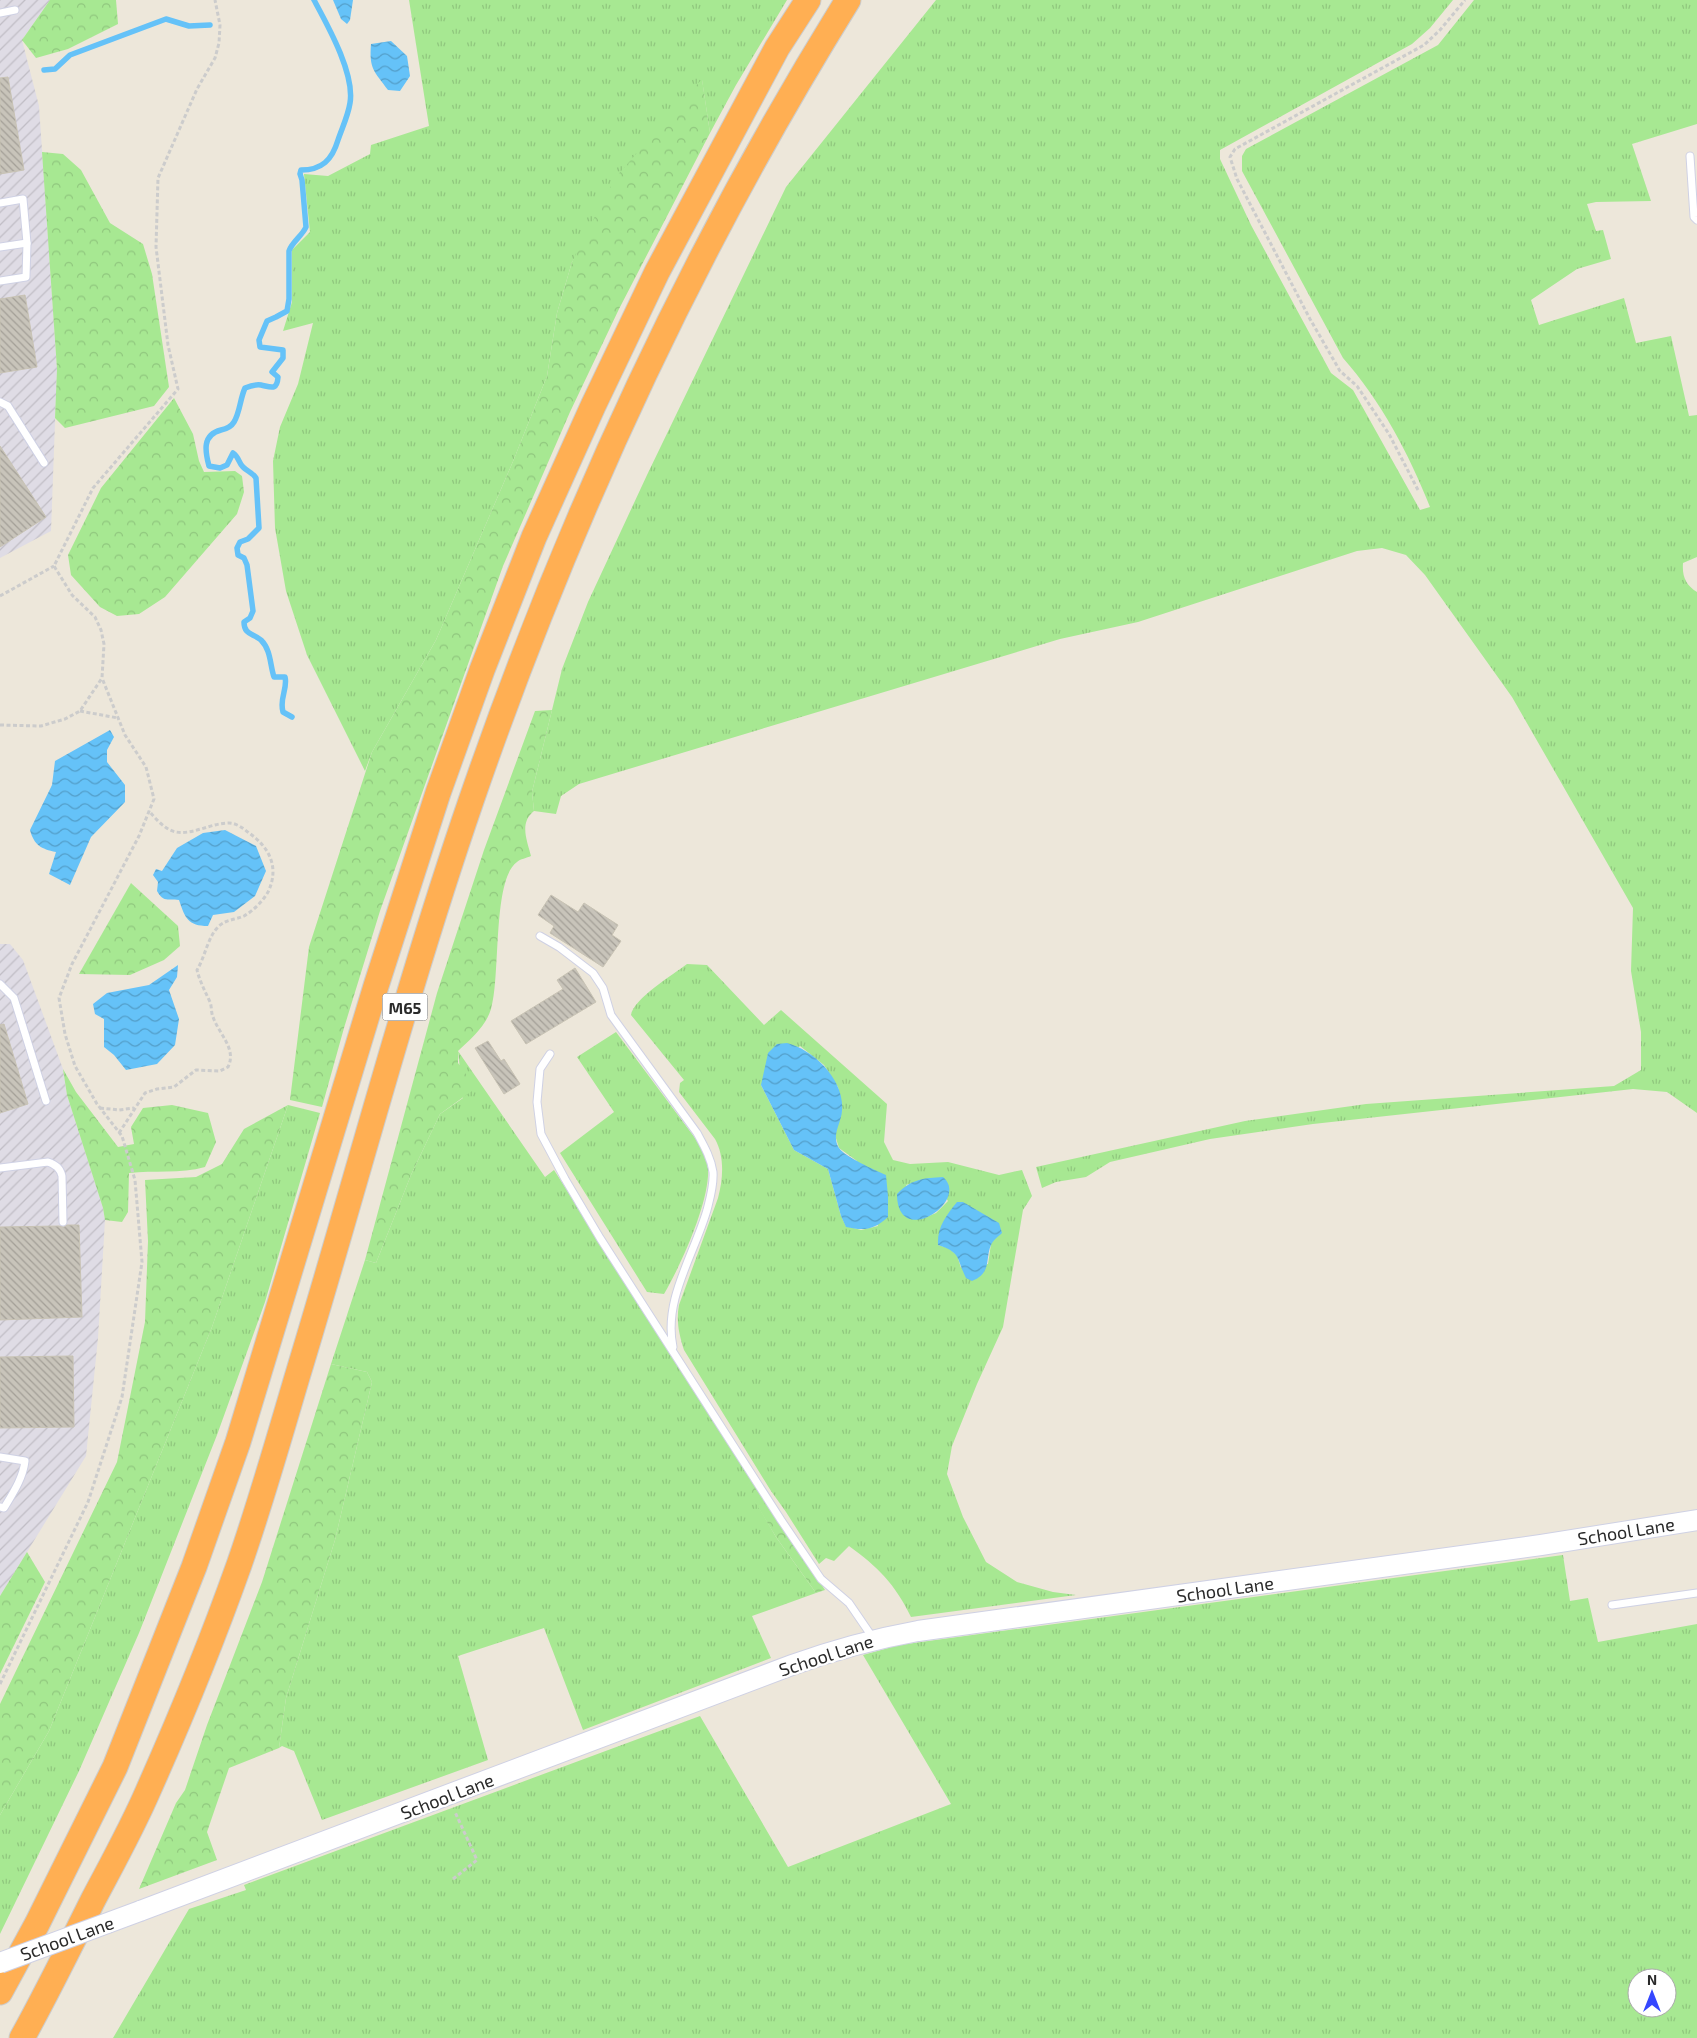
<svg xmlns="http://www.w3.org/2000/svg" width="1697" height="2038" font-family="'Exo 2',sans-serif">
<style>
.industrial{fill:url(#industrial-furrows)}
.grass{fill:url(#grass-tufts);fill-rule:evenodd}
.forest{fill:url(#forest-crowns)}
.water{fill:url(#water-waves)}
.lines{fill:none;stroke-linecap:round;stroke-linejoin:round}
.stream{stroke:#65c2f8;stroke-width:5.5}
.building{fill:url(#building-back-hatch);stroke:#c8c3b4}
.lane-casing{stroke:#cfd1e4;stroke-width:9}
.secondary-casing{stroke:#cfd1e4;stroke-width:22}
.highway-casing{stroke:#ccc;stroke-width:27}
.path{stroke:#ccc;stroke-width:3;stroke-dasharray:4 2.5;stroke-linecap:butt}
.lane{stroke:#fff;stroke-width:7}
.secondary{stroke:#fff;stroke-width:20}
.highway{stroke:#ffaf53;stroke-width:25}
.secondary-bridge-casing{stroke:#cfd1e4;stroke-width:22;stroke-linecap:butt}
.secondary-bridge{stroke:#fff;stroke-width:20}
.labels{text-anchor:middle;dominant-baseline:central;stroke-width:4.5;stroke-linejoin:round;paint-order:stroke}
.shield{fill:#fff;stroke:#6a6a6a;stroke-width:1}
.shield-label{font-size:16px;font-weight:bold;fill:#2a2a2a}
.street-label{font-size:18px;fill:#2a2a2a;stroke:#fff}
</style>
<defs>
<pattern id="industrial-furrows" width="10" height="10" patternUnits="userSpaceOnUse" patternTransform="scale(1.25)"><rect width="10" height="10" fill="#dfdce5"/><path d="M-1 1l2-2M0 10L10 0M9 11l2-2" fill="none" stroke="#c0bdc5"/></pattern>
<pattern id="grass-tufts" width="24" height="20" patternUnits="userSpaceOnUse" patternTransform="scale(1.25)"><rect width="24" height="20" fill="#a7e892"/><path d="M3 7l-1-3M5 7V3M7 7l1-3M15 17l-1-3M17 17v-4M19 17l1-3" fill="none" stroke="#90c77e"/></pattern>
<pattern id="forest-crowns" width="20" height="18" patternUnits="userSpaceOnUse" patternTransform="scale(1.25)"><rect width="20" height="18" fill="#a7e892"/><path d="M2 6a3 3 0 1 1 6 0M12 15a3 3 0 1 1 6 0" fill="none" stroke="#90c77e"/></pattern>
<pattern id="water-waves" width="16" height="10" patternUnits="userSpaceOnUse" patternTransform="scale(1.25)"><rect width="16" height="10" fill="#65c2f8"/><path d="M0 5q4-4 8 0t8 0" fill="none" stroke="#539ec9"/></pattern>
<pattern id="building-back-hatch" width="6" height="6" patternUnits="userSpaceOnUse" patternTransform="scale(1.25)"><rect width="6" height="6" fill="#c8c4ba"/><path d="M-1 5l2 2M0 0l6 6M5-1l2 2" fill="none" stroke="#a39f97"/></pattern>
</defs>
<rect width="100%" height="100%" fill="#ede7da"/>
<!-- industrial -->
<g class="industrial">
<polygon points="0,0 50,0 22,40 39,106 57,369 51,531 0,558"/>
<polygon points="0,944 10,944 23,960 63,1069 67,1095 103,1208 105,1220 98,1338 86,1456 0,1596"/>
</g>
<!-- grass -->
<g class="grass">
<polygon points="409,0 787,0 736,85 710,133 702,80 572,262 557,313 547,376 514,459 436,640 372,752 365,771 307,655 286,591 275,528 273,461 280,427 298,384 313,323 283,331 292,302 292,250 310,232 304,174 328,176 370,154 371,145 429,126"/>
<path d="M936 0H1453L1430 28 1412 44 1220 150V159L1251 225 1331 373 1353 390 1420 510 1430 507C1409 454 1381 401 1343 358L1242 171V156L1246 149 1438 45 1474 0H1697V124L1632 144 1651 201 1596 202 1587 204 1596 231 1603 230 1611 259 1577 269 1531 300 1539 325 1624 298 1636 343 1671 336 1689 416 1697 415V557L1683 563C1682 577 1686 585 1697 592V1113L1667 1092 1633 1089 1313 1124 1210 1139 1110 1162 1086 1177 1056 1182 1042 1188 1036 1167 1245 1121 1366 1104 1614 1086 1641 1070V1032L1631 971 1633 908 1512 697 1425 575 1406 555 1382 548 1357 551 1138 622 1060 639 579 784 561 796 556 814 534 811 532 792 562 669 588 602 647 475 786 187Z"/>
<path d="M687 964 707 965 764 1025 781 1010 887 1104 884 1142 893 1160 910 1164 948 1162 999 1175 1022 1170 1032 1196 1023 1210 1003 1327 977 1384 952 1446 947 1474 963 1517 986 1562 1017 1582 1053 1592 1076 1595 911 1617C895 1584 878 1567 849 1546L834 1561 826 1558 819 1564 786 1512 771 1491 684 1350C679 1334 676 1321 679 1305L718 1198C723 1179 725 1157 715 1139L679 1092 680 1083 684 1080 631 1015C633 999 674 974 687 964ZM800 1046 824 1065 838 1087 842 1109 835 1135 839 1148 857 1161 878 1226 861 1230 846 1226 841 1216 828 1169 794 1150 761 1085ZM932 1178 948 1201 936 1213 924 1218 906 1185ZM991 1244 988 1264 961 1268 957 1255 948 1248 938 1245Z"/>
<path d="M616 1032 701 1146C705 1156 709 1165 708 1176 706 1209 681 1265 664 1294L647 1292 560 1153 614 1112 577 1057Z"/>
<polygon points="458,1051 545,1177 554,1170 753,1478 747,1487 776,1537 816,1593 752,1616 771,1658 583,1730 544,1628 458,1656 488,1760 322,1820 294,1751 282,1746 279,1748 286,1698 335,1540 372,1382 367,1372 331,1364 365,1260 376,1263 411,1175 440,1114 463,1098"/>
<polygon points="288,1105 320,1113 265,1302 217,1435 139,1633 79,1771 0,1934 0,1815 49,1731 212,1327"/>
<path d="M1563 1555 1570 1601 1588 1598 1598 1642 1697 1624V2038H113L189 1909 246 1890 244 1885 700 1716 788 1867 951 1804 863 1655 899 1645ZM1637 1978H1667V2008H1637Z"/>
</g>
<!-- forest -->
<g class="forest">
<polygon points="50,0 116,0 118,24 68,49 36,58 22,40"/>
<polygon points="702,79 710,133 619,309 570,412 503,566 380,911 344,1028 322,1107 290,1100 309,947 372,752 436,640 514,459 547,376 557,313 572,262 615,178"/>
<polygon points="42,152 63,154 81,170 110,223 143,244 152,274 169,387 154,406 65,428 55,418 57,369"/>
<polygon points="174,398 193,434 199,461 204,472 235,471 242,476 244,492 237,514 165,597 139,614 117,616 100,607 71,575 68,555 101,488"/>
<path d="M552 710 532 792 534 811C519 823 527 840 531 856 527 858 520 859 517 862 492 880 501 976 491 1009 486 1026 471 1039 458 1051V1063L476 1088 440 1114 411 1175 376 1263 365 1260 437 993 484 850 535 711Z"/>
<polygon points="131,883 178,926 180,946 164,960 130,975 79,974"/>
<path d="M63 1069 76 1092 118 1147 134 1144 131 1127 143 1108 172 1105 208 1113 216 1142 205 1167C180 1174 154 1170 129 1173L128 1212 122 1222 105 1220 103 1208 67 1095Z"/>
<polygon points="288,1105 212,1327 49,1731 0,1815 0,1704 117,1462 145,1322 148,1241 145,1180 196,1177 222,1164 244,1129"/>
<polygon points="331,1364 367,1372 372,1382 335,1540 286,1698 279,1748 229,1768 207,1832 217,1860 139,1889 176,1803 185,1790 207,1725 262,1582"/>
<polygon points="753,1478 825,1590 816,1593 776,1537 746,1487"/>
<polygon points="27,1552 45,1582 0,1674 0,1596"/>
</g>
<!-- water -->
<g class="water">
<polygon points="333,0 353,0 350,20 347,24 341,19"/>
<path d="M391 41 407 56 410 76 400 91 388 90C374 71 369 69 371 44Z"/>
<path d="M110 730 114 737 107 750V762L125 785V802L91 837 70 885 49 874 56 852C41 849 34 845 30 830L52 785 55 761Z"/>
<path d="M225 830 256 846 266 871 255 896 234 912 213 915 208 926C188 926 185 918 179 900 167 898 164 903 157 891L158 882 153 875 156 869 162 871 177 848 203 833Z"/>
<polygon points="178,965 177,977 169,990 179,1019 175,1045 157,1064 126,1070 114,1055 104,1047 104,1019 95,1014 93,1004 107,993 149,985"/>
<path d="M787 1043C814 1050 845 1080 842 1111 841 1124 831 1135 839 1148 845 1157 875 1170 886 1175L888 1196V1217C874 1230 864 1231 846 1227L841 1216 828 1169 794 1150 761 1085 768 1053 777 1044Z"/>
<path d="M943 1177C971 1201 897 1250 897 1194 911 1179 924 1178 943 1177Z"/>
<path d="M957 1202H963L999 1223 1002 1233C999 1236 993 1240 991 1245 985 1259 992 1273 972 1281L966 1278C956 1258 962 1253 938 1245 937 1227 946 1216 957 1202Z"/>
</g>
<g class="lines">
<!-- stream -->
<g class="stream">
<polyline points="44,70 55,69 70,55 166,19 189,26 210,25"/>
<path d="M292 717 283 712C279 698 288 689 285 677H274C270 665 271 650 261 640 253 633 244 635 244 622L250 618 253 611 247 565 244 558 238 555 237 548 240 542 248 539 259 528 256 478C252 472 248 472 243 467 238 462 239 457 233 453L227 465 220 468 209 466C205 451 202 435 221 430 226 429 231 427 234 422 240 412 240 399 245 388 250 386 256 384 261 385 271 387 277 391 278 377L272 372 283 358V350L260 347 259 340 267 321 276 317 287 311 289 299V251C292 242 302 236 306 227L302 180 300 174 301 170C322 170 332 160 338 140 342 128 348 116 350 103 355 74 328 26 314 0"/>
</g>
</g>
<!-- building -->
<g class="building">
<polygon points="8,77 24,170 0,174 0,78"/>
<polygon points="25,295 37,367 0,373 0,299"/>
<polygon points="0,446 46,517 0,547"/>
<polygon points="551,895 578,912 584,903 618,925 612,935 621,941 603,967 550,933 554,926 538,915"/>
<polygon points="575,968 596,1002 526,1044 511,1021 563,989 557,980"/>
<polygon points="4,1024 28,1104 0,1113 0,1025"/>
<polygon points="488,1041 501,1061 504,1059 520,1084 504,1094 475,1048"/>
<polygon points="67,1225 79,1225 82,1317 0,1320 0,1227 59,1226 64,1227"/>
<polygon points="73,1356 74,1427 0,1428 0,1357"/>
</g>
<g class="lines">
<!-- lane casing -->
<g class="lane-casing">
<g id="lane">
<polyline points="0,13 15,10"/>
<polyline points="1690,156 1694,217 1697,220"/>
<polyline points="0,203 23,199 27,243 26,277 0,281"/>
<polyline points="0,247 27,243"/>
<polyline points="0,402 8,406 44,463"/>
<path d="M540 936 559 947 593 973 603 988 611 1015 697 1133C704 1146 711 1158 713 1172 714 1185 710 1198 707 1210 694 1255 663 1300 673 1347"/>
<polyline points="0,984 14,998 46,1101"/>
<polyline points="550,1054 540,1069 537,1102 541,1134 565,1179 600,1238 781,1520 821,1579 849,1603 873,1638"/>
<path d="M0 1168 48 1162C56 1165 60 1168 62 1176L63 1222"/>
<path d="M0 1457 25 1461C23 1478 13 1493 4 1508L0 1507"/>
<polyline points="1612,1605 1697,1593"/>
</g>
</g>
<!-- secondary casing -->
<g class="secondary-casing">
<path id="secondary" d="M140 1911 792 1665C834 1650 874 1639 918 1631L1541 1545 1697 1520"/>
</g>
<!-- highway casing -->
<g class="highway-casing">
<g id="highway">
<polyline points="0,1992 37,1924 115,1767 194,1567 238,1442 376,986 438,793 482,670 534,537 593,406 657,272 777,48 808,0"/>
<path d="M22 2038C47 1993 70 1946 93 1900 112 1864 132 1828 148 1791 181 1717 212 1641 239 1565 261 1502 279 1438 298 1374 356 1183 406 990 471 801 567 522 692 251 848 0"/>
</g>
</g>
<!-- path -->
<g class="path">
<polyline points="1418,490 1389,434 1357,386 1340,371 1310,319 1237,179 1230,157 1235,149 1424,45 1440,30 1465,0"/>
<polyline points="0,596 54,566"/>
<polyline points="80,711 118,718"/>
<polyline points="0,725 41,726 65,719 80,711 102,678 104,644 101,630 95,617 72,595 54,566 93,488 178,389 168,345 156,247 158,178 197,89 215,58 219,43 220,25 215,0"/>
<polyline points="100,1108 119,1110 134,1108"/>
<path d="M119 1133 145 1093 157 1089 174 1087 196 1070 220 1071 228 1067C237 1049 219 1034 213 1017 211 1013 212 1007 210 1002 205 991 200 982 197 970 205 957 208 936 219 926 227 919 235 920 244 916 253 911 263 901 268 892 280 867 269 847 249 833 243 828 236 823 229 823 211 823 193 835 176 832 165 830 156 819 149 811"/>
<polyline points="0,1684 88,1502 122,1397 142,1262 135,1180 122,1136 97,1104 75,1066 65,1034 59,998 72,964 139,836 154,799 146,767 125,735 102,678"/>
<polyline points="453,1879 477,1860 455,1812"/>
</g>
<!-- lane -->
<use href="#lane" class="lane"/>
<!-- secondary -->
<use href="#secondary" class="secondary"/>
<!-- highway -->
<use href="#highway" class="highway"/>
<!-- secondary-bridge casing -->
<g class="secondary-bridge-casing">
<polyline id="secondary-bridge" points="0,1963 140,1911"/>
</g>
<!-- secondary-bridge -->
<use href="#secondary-bridge" class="secondary-bridge"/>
</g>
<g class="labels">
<!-- shield labels -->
<rect class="shield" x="382.5" y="993.5" width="45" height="27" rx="4"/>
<g class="shield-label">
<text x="405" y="1007">M65</text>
</g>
<!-- street labels -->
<g class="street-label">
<text transform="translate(1626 1531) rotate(-9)">School Lane</text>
<text transform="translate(1225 1589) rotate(-8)">School Lane</text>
<text transform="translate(826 1655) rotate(-18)">School Lane</text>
<text transform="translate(447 1796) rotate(-21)">School Lane</text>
<text transform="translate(67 1938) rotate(-20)">School Lane</text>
</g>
</g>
<!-- north arrow -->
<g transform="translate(1652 1993)"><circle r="24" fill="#ffffff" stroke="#aaaaaa"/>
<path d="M0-4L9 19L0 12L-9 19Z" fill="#3547ff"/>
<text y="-8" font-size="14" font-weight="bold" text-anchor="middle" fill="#2a2a2a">N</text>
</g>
</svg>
